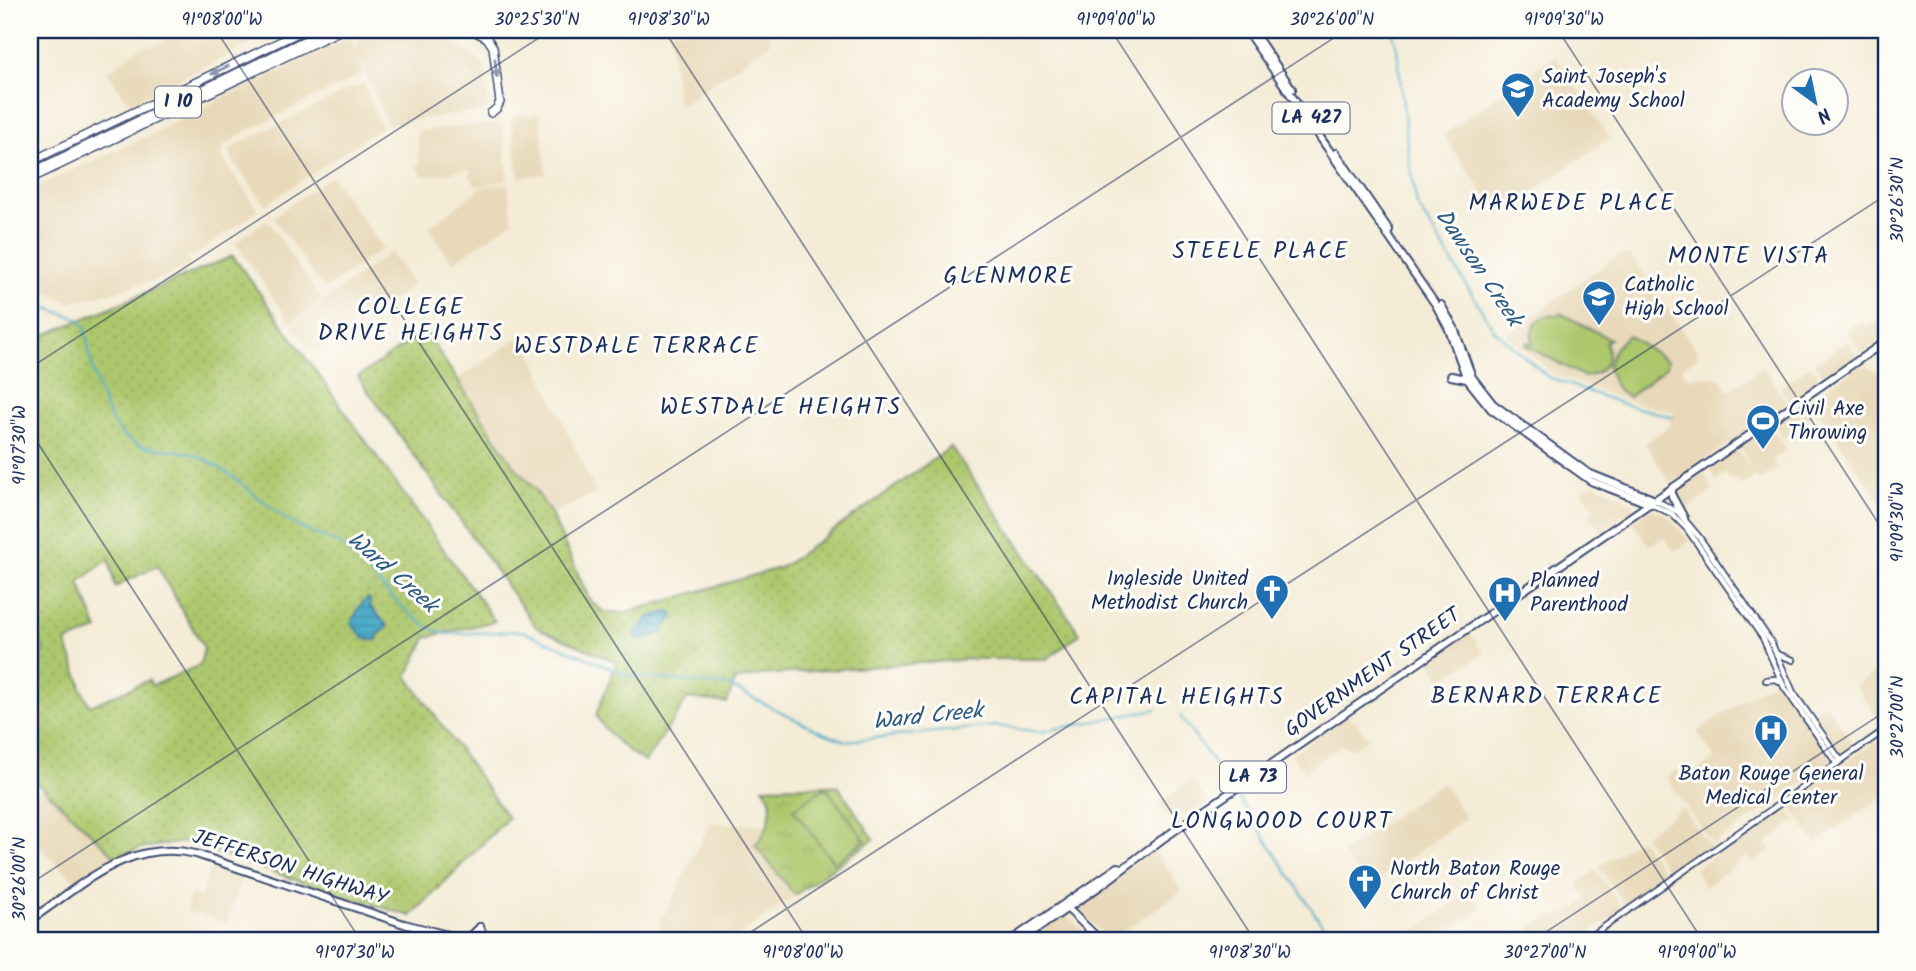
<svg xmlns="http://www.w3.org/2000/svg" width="1916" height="971" font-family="Kalam,sans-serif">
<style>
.built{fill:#e8d9ba}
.grass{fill:url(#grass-dots);stroke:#647b65;stroke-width:2;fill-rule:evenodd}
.park{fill:url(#park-tufts);stroke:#647b65;stroke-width:2}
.pitch{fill:#adc76c;stroke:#647b65;stroke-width:2}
.water{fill:url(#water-rules);stroke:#326d93;stroke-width:2}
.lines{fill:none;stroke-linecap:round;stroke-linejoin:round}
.stream{stroke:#49abc8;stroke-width:2}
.secondary-casing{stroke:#3c4b70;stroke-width:8}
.primary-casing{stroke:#3c4b70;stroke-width:10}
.highway-casing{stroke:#3c4b70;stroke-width:10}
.secondary{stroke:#fff;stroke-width:4.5}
.primary{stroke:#fff;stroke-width:6}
.highway{stroke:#fff;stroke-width:7}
.oneway{fill:#8d97ae}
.ticks{fill:none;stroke:#1b2f5e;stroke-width:2;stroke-opacity:0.45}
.labels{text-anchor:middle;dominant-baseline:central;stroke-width:6;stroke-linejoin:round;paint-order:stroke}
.shield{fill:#fdfcf7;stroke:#5f6c8c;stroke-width:2}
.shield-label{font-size:19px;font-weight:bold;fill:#1b2f5e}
.poi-label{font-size:21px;fill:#1b2f5e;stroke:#fdfcf7;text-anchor:start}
.street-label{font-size:21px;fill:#1b2f5e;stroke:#fdfcf7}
.neighbourhood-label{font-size:23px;letter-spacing:2px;fill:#1b2f5e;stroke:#fdfcf7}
.water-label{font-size:23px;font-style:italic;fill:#2b5a83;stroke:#fdfcf7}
.neatline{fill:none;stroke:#1b2f5e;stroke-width:2.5}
.ticks-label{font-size:18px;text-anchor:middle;fill:#1b2f5e}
</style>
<defs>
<pattern id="grass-dots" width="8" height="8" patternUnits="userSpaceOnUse" patternTransform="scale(1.75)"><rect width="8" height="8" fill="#adc76c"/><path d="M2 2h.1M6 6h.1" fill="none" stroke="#94ab60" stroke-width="1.8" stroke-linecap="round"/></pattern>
<pattern id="park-tufts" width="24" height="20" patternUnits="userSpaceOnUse" patternTransform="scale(1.75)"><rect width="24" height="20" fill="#adc76c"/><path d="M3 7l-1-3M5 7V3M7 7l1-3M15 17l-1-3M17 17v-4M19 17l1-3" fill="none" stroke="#94ab60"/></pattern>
<pattern id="water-rules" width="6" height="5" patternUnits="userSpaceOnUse" patternTransform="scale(1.75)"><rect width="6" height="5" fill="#49abc8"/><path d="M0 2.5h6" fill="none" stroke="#3c8ca6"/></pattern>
</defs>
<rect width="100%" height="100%" fill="#fdfcf7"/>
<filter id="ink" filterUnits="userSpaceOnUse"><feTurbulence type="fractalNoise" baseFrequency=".0143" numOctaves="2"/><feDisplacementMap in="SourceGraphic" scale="14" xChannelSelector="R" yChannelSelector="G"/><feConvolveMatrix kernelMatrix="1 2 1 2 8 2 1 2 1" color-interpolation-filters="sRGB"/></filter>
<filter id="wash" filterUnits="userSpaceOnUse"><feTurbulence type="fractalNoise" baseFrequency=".00686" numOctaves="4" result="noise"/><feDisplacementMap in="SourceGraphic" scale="28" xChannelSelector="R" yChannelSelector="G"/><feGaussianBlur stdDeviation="1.57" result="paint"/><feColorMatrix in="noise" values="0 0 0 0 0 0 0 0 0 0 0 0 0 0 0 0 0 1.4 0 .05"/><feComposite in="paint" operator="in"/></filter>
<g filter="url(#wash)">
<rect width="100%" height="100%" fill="#f4ecd7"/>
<!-- built -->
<g class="built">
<polygon points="159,30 275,30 242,48 132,102 127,100 107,72 141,47 158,44 165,39"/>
<polygon points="380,30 430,31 475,57 482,64 486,74 488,110 419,119 388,125 355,48 360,37"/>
<polygon points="670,30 769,30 770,43 678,107"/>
<polygon points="351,37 364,73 239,135 229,144 225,144 222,151 224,161 258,210 194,256 184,254 191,264 163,278 71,303 30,285 30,190 154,133 200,109"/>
<polygon points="1555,56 1610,138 1499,215 1443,135"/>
<polygon points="364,83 381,127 265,205 233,161 230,150 240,143"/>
<polygon points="521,114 524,116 540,114 546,174 519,178 511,119"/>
<polygon points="498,123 502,126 508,178 506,180 477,186 470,176 470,169 422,176 417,168 419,165 417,131"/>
<polygon points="331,176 383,248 324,290 273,217"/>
<polygon points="508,184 513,221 452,263 429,227 484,186"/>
<polygon points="264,221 269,223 320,298 321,302 291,324 236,243"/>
<polygon points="391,252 413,285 315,353 291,327 323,304 327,298"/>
<polygon points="1620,254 1630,255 1698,352 1697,357 1681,368 1687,378 1718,376 1729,391 1763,367 1787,403 1671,484 1645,443 1671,425 1669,421 1675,412 1630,402 1555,375 1506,335"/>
<polygon points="1886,315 1886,337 1865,352 1860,351 1846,331 1862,320 1867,326"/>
<polygon points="525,333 525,340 596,493 551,514 535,489 512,463 457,380"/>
<polygon points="1847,341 1856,356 1826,379 1815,363"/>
<polygon points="1862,364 1886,376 1886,510 1810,399"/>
<polygon points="1811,365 1822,381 1791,403 1780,387"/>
<polygon points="1805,403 1813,414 1783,439 1774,425"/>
<polygon points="1770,426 1787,450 1772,460 1777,468 1759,481 1756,476 1741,486 1736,479 1731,481 1726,474 1716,480 1709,470 1738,450 1754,473 1740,446"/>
<polygon points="1703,473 1714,490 1685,510 1674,493"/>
<polygon points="1594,484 1623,497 1635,507 1602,532 1588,514 1595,508 1582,490"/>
<polygon points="1649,509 1666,514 1690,541 1674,551 1664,537 1649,546 1633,521"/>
<polygon points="1468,634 1473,637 1484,654 1442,680 1430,660"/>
<polygon points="1886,665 1886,724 1883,726 1855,686"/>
<polygon points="1774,680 1780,685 1831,758 1829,764 1713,845 1666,777 1676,770 1683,780 1715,759 1698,733 1699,730"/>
<polygon points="1826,704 1855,747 1844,754 1839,753 1813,714"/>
<polygon points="1347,716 1357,722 1368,739 1352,749 1341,745 1305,773 1293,756 1293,753"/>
<polygon points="1883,736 1886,741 1886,768 1880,773 1886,782 1886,794 1816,843 1788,803"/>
<polygon points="1193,779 1208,803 1178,825 1175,824 1159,803"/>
<polygon points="1442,782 1466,818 1367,888 1342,853"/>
<polygon points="836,783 874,839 731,941 674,941 659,925 710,823 766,825 772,801 763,785"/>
<polygon points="40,786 116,857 77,883 30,837 30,799"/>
<polygon points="1785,806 1796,821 1766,842 1772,850 1753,863 1748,856 1704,887 1695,869"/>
<polygon points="1682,808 1711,848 1671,876 1644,835"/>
<polygon points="1640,838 1668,878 1626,907 1599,867"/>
<polygon points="1154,849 1182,891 1109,941 1082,912 1081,905 1083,900"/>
<polygon points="211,865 242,875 227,923 186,911 191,894 201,897"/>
<polygon points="1596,870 1623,910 1577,941 1512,941 1547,917 1566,914 1587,899 1577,884"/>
<polygon points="1470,892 1481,908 1435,941 1407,941 1405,938"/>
<polygon points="1061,915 1066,915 1094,941 1074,941 1069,935 1060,941 1052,941 1042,928"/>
</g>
<!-- grass -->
<g class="grass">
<path d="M233 256 495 621 427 637 407 676 508 818 411 916 340 895 184 842 141 848 116 857 41 786 30 781V660L45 653 30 617V345L40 337ZM109 559 115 587 157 566 204 648 200 665 152 686 149 680 90 706 80 686 81 684 66 642 98 630 79 582Z"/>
<path d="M425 331 512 463 535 489 551 514 590 601 604 612 625 613 782 567 951 447 1080 634 1047 659H972L761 675 735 680 727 703 688 698 645 762C625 750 607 735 596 715L617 662 537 628 358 377Z"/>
</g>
<!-- park -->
<path class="park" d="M838 786 874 839 795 895 755 845C769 831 778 802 763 787Z"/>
<!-- pitch -->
<g class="pitch">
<path d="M1560 313 1610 339 1605 342C1614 361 1602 373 1585 377L1526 346 1527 342 1533 344C1528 326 1539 314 1558 315Z"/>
<path d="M1628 335 1667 361 1666 367 1629 397C1617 392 1610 378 1608 366L1614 349Z"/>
<polygon points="824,788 827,789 865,840 834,863 793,809"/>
</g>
<!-- water -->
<g class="water">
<polygon points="368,598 370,600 370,606 387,625 385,630 379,633 377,640 365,639 351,623 361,604"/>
<polygon points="667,612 672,613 674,618 665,626 663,632 644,639 636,638 636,632 650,617"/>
</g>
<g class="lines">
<!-- stream -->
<g class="stream">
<polyline points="1392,30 1397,48 1408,151 1417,205 1494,330 1548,377 1626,405 1673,417"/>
<path d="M30 302 81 320C89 336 87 345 91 361 95 381 107 420 122 434 141 454 175 446 198 456 233 472 262 503 294 524 308 534 328 536 342 546 372 570 410 628 447 634L522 631 630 676 729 686 823 733 846 741 996 726 1040 732 1157 709"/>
<polyline points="1180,716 1229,784"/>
<polyline points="1238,797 1333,941"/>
</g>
</g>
</g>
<g filter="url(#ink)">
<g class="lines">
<!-- secondary casing -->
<g class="secondary-casing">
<g id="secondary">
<polyline points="1655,500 1678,512 1699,537 1771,642 1793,692 1841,761"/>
<polyline points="1651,504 1672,514 1687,529 1763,638 1784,687 1837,764"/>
<polyline points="1777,654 1793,660"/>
<polyline points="1766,680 1776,679 1781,682"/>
<polyline points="1584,941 1886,729"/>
</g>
</g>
<!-- primary casing -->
<g class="primary-casing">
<g id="primary">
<polyline points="1246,30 1436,305 1448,327 1467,379 1491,409 1591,481 1650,504"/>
<polyline points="1252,30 1292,89"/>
<polyline points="1336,153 1389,230"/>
<polyline points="1441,305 1454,328 1472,377 1493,404 1588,473 1655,500"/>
<polyline points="1451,376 1467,379"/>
<polyline points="1672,488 1672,496 1684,518"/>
<polyline points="1065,906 1101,941"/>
<path d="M30 920C83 885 128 838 196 854L404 924 472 941"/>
<polyline points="480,927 486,941"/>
<polyline points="467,940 480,927"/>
<polyline points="1010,941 1118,867 1122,868"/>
<polyline points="1019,941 1100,886 1161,840 1886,341"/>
</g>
</g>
<!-- highway casing -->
<g class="highway-casing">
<g id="highway">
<polyline points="451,30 456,30"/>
<polyline points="472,30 487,38 493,47 500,102 497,108 491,113"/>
<polyline points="30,162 304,30"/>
<polyline points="30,173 326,30"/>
<polyline points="30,179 341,30"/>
</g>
</g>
<!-- secondary -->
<use href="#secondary" class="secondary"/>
<!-- primary -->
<use href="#primary" class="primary"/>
<!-- highway -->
<use href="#highway" class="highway"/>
</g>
<!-- one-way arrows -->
<defs><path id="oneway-solid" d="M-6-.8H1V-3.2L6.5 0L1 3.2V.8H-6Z" transform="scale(1.75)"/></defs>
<g class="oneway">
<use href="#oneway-solid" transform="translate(496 68) rotate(83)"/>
<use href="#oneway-solid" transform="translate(220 70) rotate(154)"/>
</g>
</g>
<!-- ticks -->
<path class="ticks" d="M216 30 808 941M664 30 1255 941M1111 30 1703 941M1558 30 1886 535M30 368 551 30M30 431 361 941M30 884 1346 30M737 941 1886 195M1532 941 1886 711"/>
<!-- icons -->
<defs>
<g id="school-pin" transform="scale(1.75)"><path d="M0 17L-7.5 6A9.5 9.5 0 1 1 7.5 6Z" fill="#1f6fb2" stroke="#fdfcf7"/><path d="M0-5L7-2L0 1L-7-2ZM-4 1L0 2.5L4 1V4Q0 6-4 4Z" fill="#fff"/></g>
<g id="stadium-pin" transform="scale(1.75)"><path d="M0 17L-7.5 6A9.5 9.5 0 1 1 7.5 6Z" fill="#1f6fb2" stroke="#fdfcf7"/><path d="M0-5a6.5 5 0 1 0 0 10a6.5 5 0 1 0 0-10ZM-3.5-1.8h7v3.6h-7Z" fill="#fff"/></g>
<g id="church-pin" transform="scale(1.75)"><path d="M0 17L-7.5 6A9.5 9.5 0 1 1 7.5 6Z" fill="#1f6fb2" stroke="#fdfcf7"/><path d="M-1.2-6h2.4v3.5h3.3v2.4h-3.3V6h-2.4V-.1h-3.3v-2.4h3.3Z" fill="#fff"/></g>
<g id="hospital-pin" transform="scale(1.75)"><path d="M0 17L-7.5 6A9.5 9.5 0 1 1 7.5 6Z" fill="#1f6fb2" stroke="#fdfcf7"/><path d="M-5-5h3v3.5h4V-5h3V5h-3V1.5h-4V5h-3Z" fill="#fff"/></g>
</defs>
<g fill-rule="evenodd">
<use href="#school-pin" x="1518" y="89"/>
<use href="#school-pin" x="1599" y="297"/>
<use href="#stadium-pin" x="1763" y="421"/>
<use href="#church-pin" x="1272" y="591"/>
<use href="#hospital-pin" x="1505" y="593"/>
<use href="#hospital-pin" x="1771" y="731"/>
<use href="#church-pin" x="1365" y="881"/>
</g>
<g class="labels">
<!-- shield labels -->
<g class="shield">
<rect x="155" y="86.5" width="46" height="31" rx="5"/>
<rect x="1272.5" y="102.5" width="77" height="31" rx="5"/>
<rect x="1220" y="761.5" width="66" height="31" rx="5"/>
</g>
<g class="shield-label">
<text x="178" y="102">I 10</text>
<text x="1311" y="118">LA 427</text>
<text x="1253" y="777">LA 73</text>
</g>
<!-- poi labels -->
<g class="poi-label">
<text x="1542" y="77">Saint Joseph's<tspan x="1542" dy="24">Academy School</tspan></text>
<text x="1624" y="285">Catholic<tspan x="1624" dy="24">High School</tspan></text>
<text x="1788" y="409">Civil Axe<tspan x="1788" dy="24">Throwing</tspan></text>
<text x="1248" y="579" text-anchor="end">Ingleside United<tspan x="1248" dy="24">Methodist Church</tspan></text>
<text x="1530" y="581">Planned<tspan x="1530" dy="24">Parenthood</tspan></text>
<text x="1771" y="774" text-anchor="middle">Baton Rouge General<tspan x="1771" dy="24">Medical Center</tspan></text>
<text x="1390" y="869">North Baton Rouge<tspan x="1390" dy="24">Church of Christ</tspan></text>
</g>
<!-- street labels -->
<g class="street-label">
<text transform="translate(1373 673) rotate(-35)">GOVERNMENT STREET</text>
<text transform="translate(290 868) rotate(18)">JEFFERSON HIGHWAY</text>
</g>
<!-- neighbourhood labels -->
<g class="neighbourhood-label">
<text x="1572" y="204">MARWEDE PLACE</text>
<text x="1261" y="252">STEELE PLACE</text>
<text x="1749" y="257">MONTE VISTA</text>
<text x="1009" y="277">GLENMORE</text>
<text x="411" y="308">COLLEGE<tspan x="411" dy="26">DRIVE HEIGHTS</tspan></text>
<text x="637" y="347">WESTDALE TERRACE</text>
<text x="781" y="408">WESTDALE HEIGHTS</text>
<text x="1547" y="697">BERNARD TERRACE</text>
<text x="1177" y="698">CAPITAL HEIGHTS</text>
<text x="1282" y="822">LONGWOOD COURT</text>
</g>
<!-- water labels -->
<g class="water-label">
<text transform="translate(1478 268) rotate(56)">Dawson Creek</text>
<text transform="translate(392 573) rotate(41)">Ward Creek</text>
<text transform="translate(928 717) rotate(-6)">Ward Creek</text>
</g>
</g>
<!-- margin -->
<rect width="1916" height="971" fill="none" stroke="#fdfcf7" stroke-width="77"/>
<!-- north arrow -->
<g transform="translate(1815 102) rotate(147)"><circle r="33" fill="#fdfcf7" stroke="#a3aaba" stroke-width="2"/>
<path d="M0-5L12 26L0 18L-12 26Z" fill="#1f6fb2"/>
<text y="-10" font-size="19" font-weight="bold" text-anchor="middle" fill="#1b2f5e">N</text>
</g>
<rect x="38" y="38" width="1840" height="894" class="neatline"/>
<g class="ticks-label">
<text x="222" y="25">91°08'00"W</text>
<text x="537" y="25">30°25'30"N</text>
<text x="669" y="25">91°08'30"W</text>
<text x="1116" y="25">91°09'00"W</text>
<text x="1332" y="25">30°26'00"N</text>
<text x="1564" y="25">91°09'30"W</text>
<text transform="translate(1897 200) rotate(-90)" y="6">30°26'30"N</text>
<text transform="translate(19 445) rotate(-90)" y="6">91°07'30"W</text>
<text transform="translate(1897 522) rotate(-90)" y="6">91°09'30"W</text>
<text transform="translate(1897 717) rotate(-90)" y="6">30°27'00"N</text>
<text transform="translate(19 879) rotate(-90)" y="6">30°26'00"N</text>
<text x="355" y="958">91°07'30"W</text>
<text x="803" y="958">91°08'00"W</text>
<text x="1250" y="958">91°08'30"W</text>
<text x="1545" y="958">30°27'00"N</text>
<text x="1697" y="958">91°09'00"W</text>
</g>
</svg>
